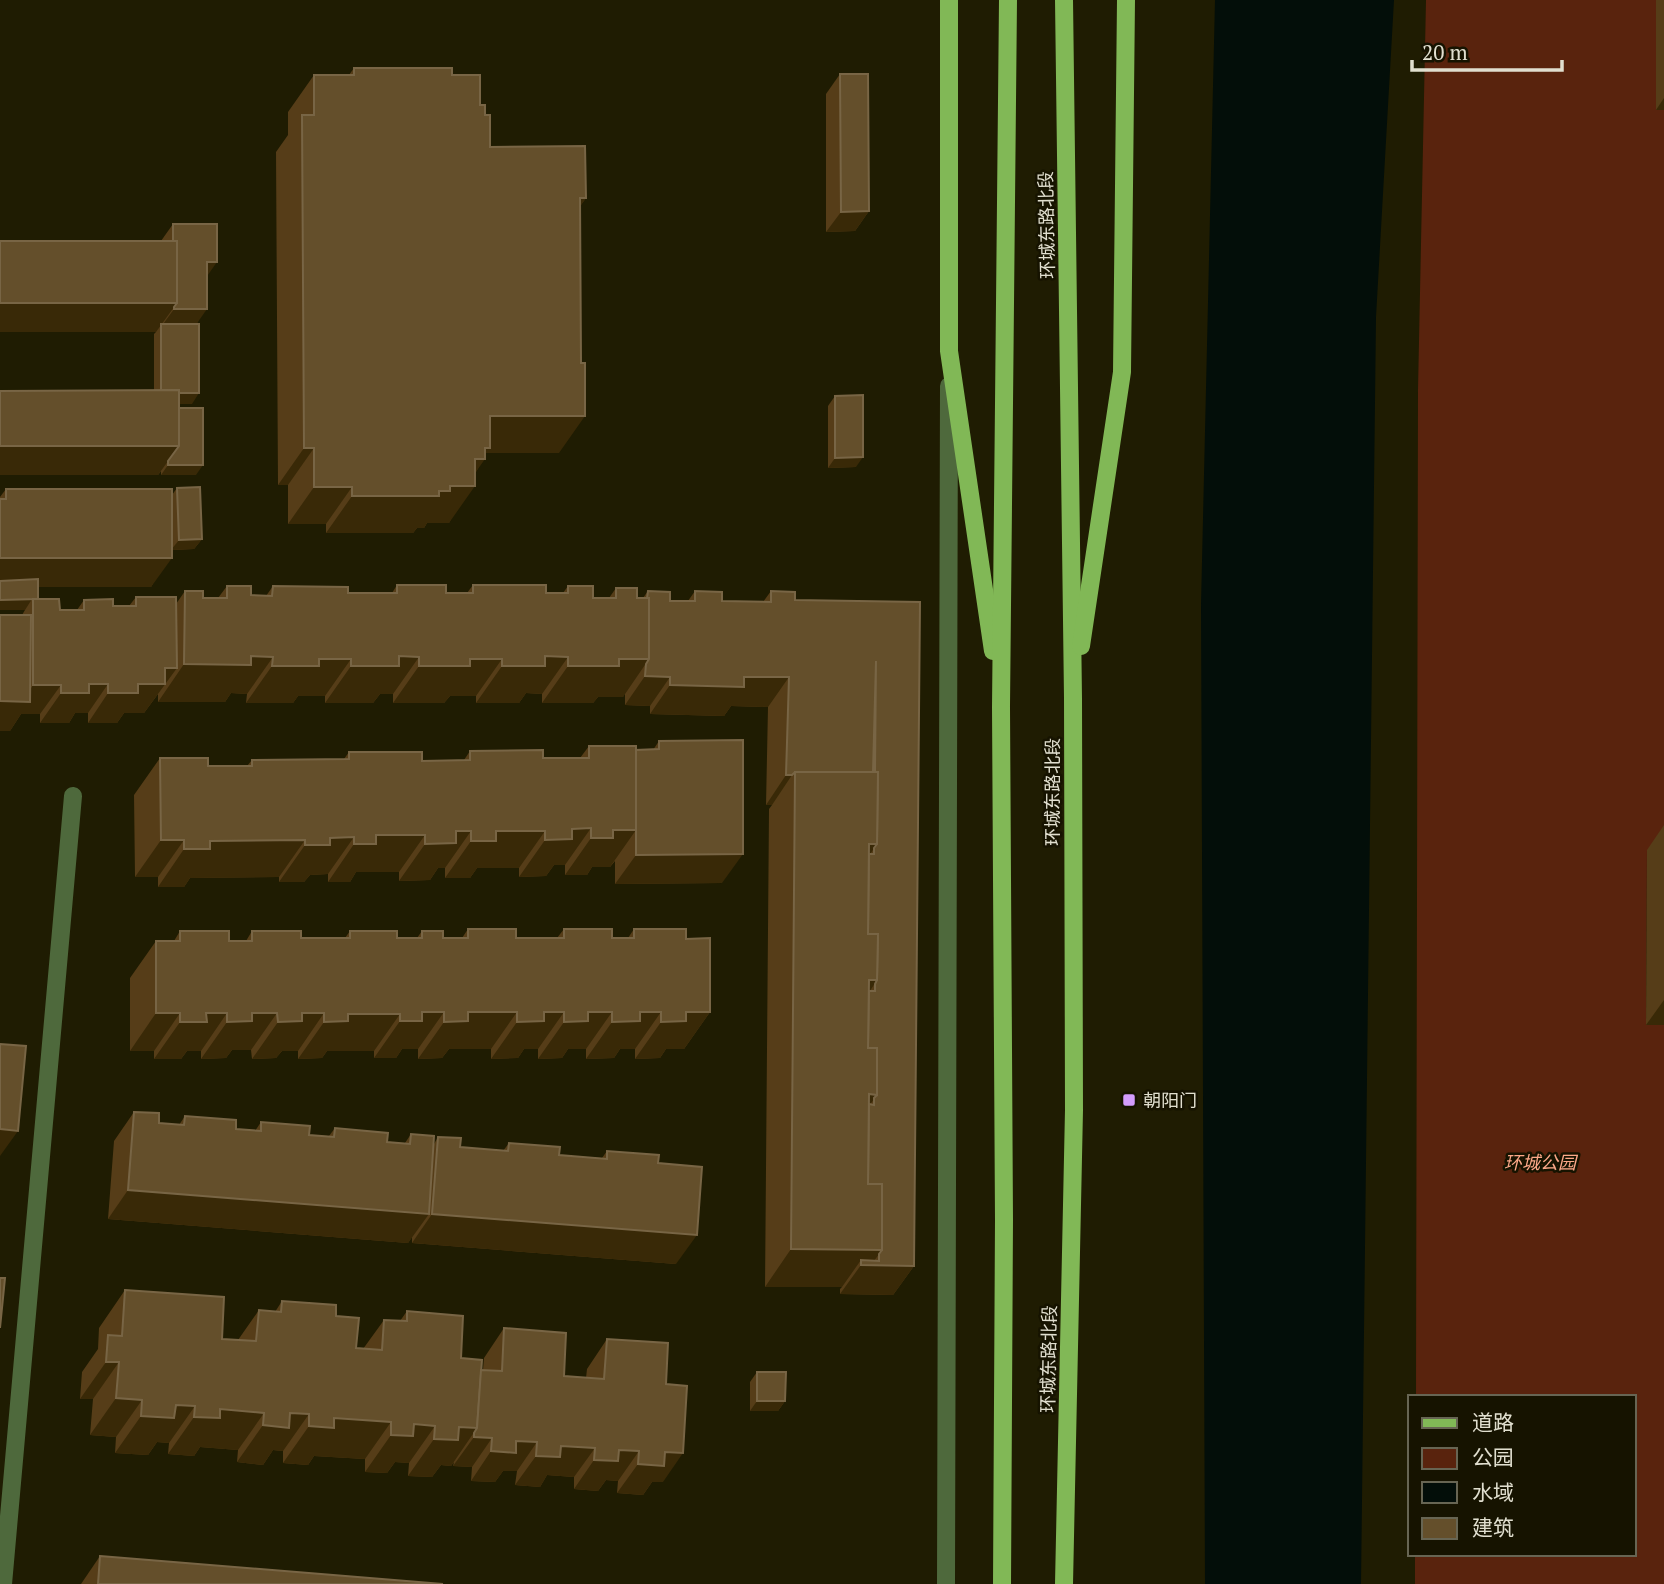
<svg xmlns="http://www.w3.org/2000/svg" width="1664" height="1584" font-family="'PT Serif','Noto Sans SC',serif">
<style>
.green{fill:#59230d}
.water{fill:#030e09}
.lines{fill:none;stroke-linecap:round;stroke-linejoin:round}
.minor{stroke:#4e693c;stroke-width:18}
.primary{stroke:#81b856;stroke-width:18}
.wall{fill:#563d18}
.shaded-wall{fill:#392907}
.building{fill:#644f2b;stroke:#786545;stroke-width:2}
.poi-dot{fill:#d39cfc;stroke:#161300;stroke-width:2.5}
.labels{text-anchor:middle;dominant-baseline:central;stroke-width:5;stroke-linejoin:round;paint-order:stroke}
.street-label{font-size:18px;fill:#e1dfcf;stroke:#161300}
.poi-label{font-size:18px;fill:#e1dfcf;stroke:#161300;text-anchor:start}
.park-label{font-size:18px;font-style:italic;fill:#fca888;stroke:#161300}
</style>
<rect width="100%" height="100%" fill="#1f1c02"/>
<!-- green -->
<polygon class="green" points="1426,0 1656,0 1656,110 1664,110 1664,850 1647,850 1646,1025 1664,1025 1664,1584 1415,1584 1415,1554 1634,1554 1634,1397 1416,1397 1418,390"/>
<!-- water -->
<polygon class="water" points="1215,0 1394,0 1376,317 1361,1584 1205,1584 1201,605"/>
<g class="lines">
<!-- minor -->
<g class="minor">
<polyline points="3,1584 73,796"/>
<polyline points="946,1584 949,386"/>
</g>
<!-- primary -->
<g class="primary">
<polyline points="949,0 949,351 993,651"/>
<polyline points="1064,0 1073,698 1074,1110 1064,1584"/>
<polyline points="1081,646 1122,372 1126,0"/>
<polyline points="1002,1584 1004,1220 1001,707 1008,0"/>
</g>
</g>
<!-- wall -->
<g class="wall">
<rect x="1656" y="0" width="8" height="110"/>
<polygon points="354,68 452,75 480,105 485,115 490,147 586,198 580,206 559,453 486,453 449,523 427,523 424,528 417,528 413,533 326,533 326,524 288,524 288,485 278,485 276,152 288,135 288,112 314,75 349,75"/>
<polygon points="840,74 869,211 855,231 826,232 826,94"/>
<polygon points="173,224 207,276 197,324 192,404 179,404 179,408 196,475 161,475 161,471 158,475 0,475 154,390 154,334 156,332 0,332 161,241"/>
<polygon points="835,396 856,467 828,468 828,406"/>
<polygon points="177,488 202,539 194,549 172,550 151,587 38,587 38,599 60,610 77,610 84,600 113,606 129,606 136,597 176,604 185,591 203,598 218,598 227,586 251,595 266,596 273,586 348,593 392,593 397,585 446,593 467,593 473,585 546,593 563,593 568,586 593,598 609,598 616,588 637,598 643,598 648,591 670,601 688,601 695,591 722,601 763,602 771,591 795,600 920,602 914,1266 893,1295 840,1294 840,1289 842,1287 765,1287 769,809 772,805 766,805 768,707 731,706 724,716 650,714 650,706 625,705 625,693 623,697 598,697 593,703 542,703 542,694 526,693 519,703 476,703 476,696 450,696 444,703 393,703 393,694 380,694 373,703 325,703 325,696 298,696 293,703 246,703 247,694 231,693 225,702 158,702 158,694 144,713 124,713 117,723 88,723 88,713 75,713 69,723 40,723 40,714 21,714 10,731 22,615 25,610 0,610 0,497 6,489 172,495"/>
<polygon points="659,741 722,883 615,884 615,861 610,867 592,867 587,875 565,875 565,865 554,865 546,876 519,877 519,868 477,868 470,878 445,878 445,868 438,868 430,880 399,881 399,872 356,872 350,882 328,882 328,874 310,875 304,882 279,882 279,877 190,878 184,887 158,887 158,877 135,877 134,795 160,758 208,766 247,766 252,760 344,759 349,752 422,761 464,760 470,751 543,758 580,758 589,746 636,750 653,750"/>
<polygon points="1664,825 1664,1025 1646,1025 1647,850"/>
<polygon points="468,929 516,938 557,938 564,929 612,938 628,938 634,929 686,939 710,1012 684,1049 666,1049 660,1058 635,1059 635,1049 620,1049 614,1058 586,1059 586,1049 568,1049 562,1058 538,1059 538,1049 524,1049 518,1058 491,1059 491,1049 449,1049 442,1058 418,1059 418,1049 402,1049 396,1058 374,1058 374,1051 327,1051 322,1058 298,1059 298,1051 282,1051 276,1058 252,1059 251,1050 232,1050 226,1058 201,1059 201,1051 187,1051 181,1059 154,1059 154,1051 130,1051 130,978 156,941 174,941 180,931 229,941 246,941 252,931 301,938 345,938 350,931 397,938 417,938 422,931 443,938 462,938"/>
<polygon points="134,1112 159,1123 179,1125 185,1116 236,1129 255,1131 261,1122 309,1135 329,1136 335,1128 387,1142 405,1143 411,1134 434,1144 438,1137 460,1147 503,1151 509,1143 559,1155 602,1158 607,1151 658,1163 676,1264 412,1243 412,1237 408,1243 108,1219 114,1141"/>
<polygon points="125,1290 222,1339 238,1340 259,1310 275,1312 282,1301 336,1316 356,1348 363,1349 384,1320 400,1321 407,1311 461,1358 481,1370 483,1370 484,1358 504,1328 564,1376 586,1378 587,1369 607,1339 666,1384 663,1482 652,1482 643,1495 617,1493 618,1481 606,1480 598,1491 574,1489 574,1477 547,1475 540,1487 515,1485 517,1471 503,1471 495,1482 471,1481 472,1467 453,1466 454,1462 451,1466 441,1465 432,1477 408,1476 409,1463 395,1462 387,1473 365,1472 365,1459 314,1456 308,1465 283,1463 283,1451 273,1450 263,1465 237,1462 238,1450 200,1447 194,1456 168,1454 169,1443 157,1442 148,1455 115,1453 116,1437 90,1435 93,1399 80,1399 82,1372 98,1349 99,1328"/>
<polygon points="757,1372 785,1401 778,1411 750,1411 750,1382"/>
<polygon points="100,1556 443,1584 81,1584"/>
</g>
<!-- shaded-wall -->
<g class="shaded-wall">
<polygon points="1664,98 1664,110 1656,110"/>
<polygon points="580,198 586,198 560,236"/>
<polygon points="869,211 855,231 826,232 841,212"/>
<polygon points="207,262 217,262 203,282"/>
<polygon points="0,303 177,303 156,332 0,332"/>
<polygon points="174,309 207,309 193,329 161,327"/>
<polygon points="161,393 199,393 192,404 154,404"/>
<polygon points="490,416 585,416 559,453 486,453 482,459 485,459 466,486 475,486 449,523 427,523 424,528 417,528 413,533 326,533 352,496"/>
<polygon points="0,446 179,446 158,475 0,475"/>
<polygon points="304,448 314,448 288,485 278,485"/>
<polygon points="863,457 856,467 828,468 835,458"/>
<polygon points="168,465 203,465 196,475 161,475"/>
<polygon points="314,487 352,487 326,524 288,524"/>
<polygon points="202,539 194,549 171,550 179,540"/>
<polygon points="0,558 172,558 151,587 0,587"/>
<polygon points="32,599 25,610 0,610 0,600"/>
<polygon points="251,656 273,657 247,694 231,693 225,702 158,702 184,664"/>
<polygon points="399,656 419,657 393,694 380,694 373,703 325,703 351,666"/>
<polygon points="545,656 568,657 542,694 526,693 519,703 476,703 502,666"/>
<polygon points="319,659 351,659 325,696 298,696 293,703 246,703 272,666"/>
<polygon points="470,659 502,659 476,696 450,696 444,703 393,703 419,666"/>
<polygon points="619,659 649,659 623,697 598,697 593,703 542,703 568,666"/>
<polygon points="165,668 177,668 144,713 124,713 117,723 88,723 108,693 138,684"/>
<polygon points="645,676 670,677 650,706 625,705"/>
<polygon points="744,677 789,677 768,707 731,706 724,716 650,714 670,685"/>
<polygon points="89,684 108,684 88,713 75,713 69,723 40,723 61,693"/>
<polygon points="33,685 61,685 40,714 21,714 10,731 0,731 0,701 22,702"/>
<polygon points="786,775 792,775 772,805 766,805"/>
<polygon points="591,828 565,865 554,865 546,876 519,877 545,840 572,829"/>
<polygon points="613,830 636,830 610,867 592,867 587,875 565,875 591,838"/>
<polygon points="456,831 471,831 445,868 438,868 430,880 399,881 425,844"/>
<polygon points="496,831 545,831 519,868 477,868 470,878 445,878 471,841"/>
<polygon points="376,835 425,835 399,872 356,872 350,882 328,882 354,844"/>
<polygon points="354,837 328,874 310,875 304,882 279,882 305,845 330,838"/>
<polygon points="161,840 184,840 158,877 135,877"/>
<polygon points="305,840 279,877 190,878 184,887 158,887 184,849 210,841"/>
<polygon points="869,844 877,844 866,860"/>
<polygon points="743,854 722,883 615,884 636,855"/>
<polygon points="869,980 877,980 866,997"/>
<polygon points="1664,1000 1664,1025 1646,1025"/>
<polygon points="422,1012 444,1012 418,1049 402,1049 396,1058 374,1058 400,1021"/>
<polygon points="468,1012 517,1012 491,1049 449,1049 442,1058 418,1059 444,1022"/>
<polygon points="544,1012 564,1012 538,1049 524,1049 518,1058 491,1059 517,1022"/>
<polygon points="588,1012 612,1012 586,1049 568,1049 562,1058 538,1059 564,1022"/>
<polygon points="640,1012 661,1012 635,1049 620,1049 614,1058 586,1059 612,1022"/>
<polygon points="686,1012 710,1012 684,1049 666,1049 660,1058 635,1059 661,1022"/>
<polygon points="156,1013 180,1013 154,1051 130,1051"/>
<polygon points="206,1013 227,1013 201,1051 187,1051 181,1059 154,1059 180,1022"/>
<polygon points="252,1013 277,1013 251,1050 232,1050 226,1058 201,1059 227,1022"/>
<polygon points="302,1013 324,1013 298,1051 282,1051 276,1058 252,1059 278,1022"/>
<polygon points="348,1014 400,1014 374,1051 327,1051 322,1058 298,1059 324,1022"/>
<polygon points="869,1094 877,1095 866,1110"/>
<polygon points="0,1129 18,1131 0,1156"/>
<polygon points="128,1190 429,1214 408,1243 108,1219"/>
<polygon points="432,1214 697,1235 676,1264 412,1243"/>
<polygon points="791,1249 882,1250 871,1265 914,1266 893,1295 840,1294 861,1265 861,1260 842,1287 765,1287"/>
<polygon points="106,1362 119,1362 93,1399 80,1399"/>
<polygon points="116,1398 142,1400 116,1437 90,1435"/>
<polygon points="757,1401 785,1401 778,1411 750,1411"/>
<polygon points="176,1405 195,1406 169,1443 157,1442 148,1455 115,1453 141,1416"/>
<polygon points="220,1409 264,1413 238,1450 200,1447 194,1456 168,1454 194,1417"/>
<polygon points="290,1413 309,1414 283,1451 273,1450 263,1465 237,1462 263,1425"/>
<polygon points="334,1418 391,1422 365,1459 314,1456 308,1465 283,1463 309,1426"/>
<polygon points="414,1424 435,1426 409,1463 395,1462 387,1473 365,1472 391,1435"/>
<polygon points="459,1427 477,1428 451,1466 441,1465 432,1477 408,1476 434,1439"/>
<polygon points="474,1437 492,1438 472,1467 453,1466"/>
<polygon points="516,1441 537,1442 517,1471 503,1471 495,1482 471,1481 491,1451"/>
<polygon points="561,1446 595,1448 574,1477 547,1475 540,1487 515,1485 536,1456"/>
<polygon points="619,1450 639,1451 618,1481 606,1480 598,1491 574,1489 594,1460"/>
<polygon points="665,1452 683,1453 663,1482 652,1482 643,1495 617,1493 638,1464"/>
</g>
<!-- building -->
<g class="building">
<polygon points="354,68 452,68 452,75 480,75 480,105 485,105 485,115 490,115 490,147 585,146 586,198 580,198 581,363 585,363 585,416 490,416 490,448 485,448 485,459 475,459 475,486 450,486 450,491 439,491 439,496 352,496 352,487 314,487 314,448 304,448 302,115 314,115 314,75 354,75"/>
<polygon points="840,74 868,74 869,211 841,212"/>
<polygon points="173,224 217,224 217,262 207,262 207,309 174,309 174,307 177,303 177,241 173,241"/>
<rect x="0" y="241" width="177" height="62"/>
<polygon points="161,324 199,324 199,393 179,393 179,390 161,390"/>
<polygon points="179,390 179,446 0,446 0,391"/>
<polygon points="863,395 863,457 835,458 835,396"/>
<polygon points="179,408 203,408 203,465 168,465 168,461 179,446"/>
<polygon points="200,487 202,539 179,540 177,488"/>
<polygon points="6,489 172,489 172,558 0,558 0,499 6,499"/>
<polygon points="38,579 38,599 0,600 0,581"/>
<polygon points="397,585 446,585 446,593 473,593 473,585 546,585 546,593 568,593 568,586 593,586 593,598 616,598 616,588 637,588 637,598 649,598 649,659 619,659 619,666 568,666 568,657 545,656 545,666 502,666 502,659 470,659 470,666 419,666 419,657 399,656 399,666 351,666 351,659 319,659 319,666 272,666 273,657 251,656 251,665 184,664 185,591 203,591 203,598 227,598 227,586 251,586 251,595 272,596 273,586 348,587 348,593 397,593"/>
<polygon points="648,591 670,592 670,601 695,601 695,591 722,592 722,601 771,602 771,591 795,592 795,600 920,602 914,1266 861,1265 861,1260 879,1261 879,1254 882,1250 882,1184 868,1184 869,1104 874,1105 874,1098 877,1095 877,1048 868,1048 869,991 875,991 875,984 877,980 878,934 868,934 869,854 874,854 874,848 877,844 878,772 875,772 876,661 873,772 795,772 792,775 786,775 789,677 744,677 744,687 670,685 670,677 645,676 646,664 649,659 649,598 647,598"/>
<polygon points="136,597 176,597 177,668 165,668 165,684 138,684 138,693 108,693 108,684 89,684 89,693 61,693 61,685 33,685 33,599 59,599 60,610 84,610 84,600 113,599 113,606 136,606"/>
<polygon points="0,615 31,615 30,702 0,701"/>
<polygon points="743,740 743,854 636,855 636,750 659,749 659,741"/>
<polygon points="589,746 636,746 636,830 613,830 613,838 591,838 591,828 572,829 572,839 545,840 545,831 496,831 496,841 471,841 471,831 456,831 456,843 425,844 425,835 376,835 376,844 354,844 354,837 330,838 330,845 305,845 305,840 210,841 210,849 184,849 184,840 161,840 160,758 208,758 208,766 252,766 252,760 349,759 349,752 422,752 422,761 470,760 470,751 543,750 543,758 589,758"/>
<polygon points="795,772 878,772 877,844 869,844 868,934 878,934 877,980 869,980 868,1048 877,1048 877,1095 869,1094 868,1184 882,1184 882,1250 791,1249"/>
<polygon points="468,929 516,929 516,938 564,938 564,929 612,929 612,938 634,938 634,929 686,929 686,939 710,938 710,1012 686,1012 686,1021 661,1022 661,1012 640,1012 640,1021 612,1022 612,1012 588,1012 588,1021 564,1022 564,1012 544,1012 544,1021 517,1022 517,1012 468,1012 468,1021 444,1022 444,1012 422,1012 422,1021 400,1021 400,1014 348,1014 348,1021 324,1022 324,1013 302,1013 302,1021 278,1022 277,1013 252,1013 252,1021 227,1022 227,1013 206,1013 207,1022 180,1022 180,1013 156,1013 156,941 180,941 180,931 229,931 229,941 252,941 252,931 301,931 301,938 350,938 350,931 397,931 397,938 422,938 422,931 443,931 443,938 468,938"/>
<polygon points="0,1044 26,1046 18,1131 0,1129"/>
<polygon points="134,1112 159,1113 159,1123 184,1125 185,1116 236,1120 236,1129 261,1131 261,1122 310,1126 309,1135 334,1137 335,1128 388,1133 387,1142 410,1144 411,1134 434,1136 429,1214 128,1190"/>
<polygon points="438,1137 461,1138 460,1147 508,1151 509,1143 560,1147 559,1155 607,1159 607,1151 659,1155 658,1163 702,1167 697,1235 432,1214"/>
<polygon points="0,1278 5,1278 0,1328"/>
<polygon points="125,1290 224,1297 222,1339 256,1341 259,1310 281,1312 282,1301 336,1305 336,1316 359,1318 356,1348 382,1350 384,1320 407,1321 407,1311 463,1316 461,1358 482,1360 477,1428 459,1427 458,1440 434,1439 435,1426 414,1424 413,1436 391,1435 391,1422 334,1418 334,1428 309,1426 309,1414 290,1413 289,1428 263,1425 264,1413 220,1409 220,1418 194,1417 195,1406 176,1405 174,1418 141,1416 142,1400 116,1398 119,1362 106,1362 108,1335 122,1336"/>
<polygon points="504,1328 566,1333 564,1376 604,1379 607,1339 668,1343 666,1384 687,1386 683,1453 665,1452 664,1466 638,1464 639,1451 619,1450 618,1461 594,1460 595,1448 561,1446 560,1457 536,1456 537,1442 516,1441 516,1453 491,1451 492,1438 474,1437 474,1433 477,1428 481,1370 502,1371"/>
<polygon points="757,1372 786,1372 785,1401 757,1401"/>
<polygon points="100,1556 443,1584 98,1584"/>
</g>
<!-- markers -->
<rect class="poi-dot" x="1122" y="1093" width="14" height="14" rx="3.5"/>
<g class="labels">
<!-- street labels -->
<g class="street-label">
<text transform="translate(1046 225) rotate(-91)">环城东路北段</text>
<text transform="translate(1052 792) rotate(-90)">环城东路北段</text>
<text transform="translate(1048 1359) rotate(-89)">环城东路北段</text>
</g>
<!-- poi labels -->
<g class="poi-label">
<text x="1143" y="1100">朝阳门</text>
</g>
<!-- park labels -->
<g class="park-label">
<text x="1540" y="1162">环城公园</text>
</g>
</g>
<!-- legend -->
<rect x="1408" y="1395" width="228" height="161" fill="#161300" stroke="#676553" stroke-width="2"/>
<rect x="1422" y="1418" width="35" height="10" fill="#81b856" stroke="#676553" stroke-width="2"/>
<text x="1472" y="1430" font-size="21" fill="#e1dfcf">道路</text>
<rect x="1422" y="1448" width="35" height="21" fill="#59230d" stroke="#676553" stroke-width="2"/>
<text x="1472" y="1465" font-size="21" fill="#e1dfcf">公园</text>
<rect x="1422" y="1482" width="35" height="21" fill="#030e09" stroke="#676553" stroke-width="2"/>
<text x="1472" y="1500" font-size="21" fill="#e1dfcf">水域</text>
<rect x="1422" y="1518" width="35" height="21" fill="#644f2b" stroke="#676553" stroke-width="2"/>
<text x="1472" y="1535" font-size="21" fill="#e1dfcf">建筑</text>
<!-- scale -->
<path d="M1412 60v10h150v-10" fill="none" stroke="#e1dfcf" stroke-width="3.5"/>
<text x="1422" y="60" font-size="21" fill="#e1dfcf" stroke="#161300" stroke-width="5" paint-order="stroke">20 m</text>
</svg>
